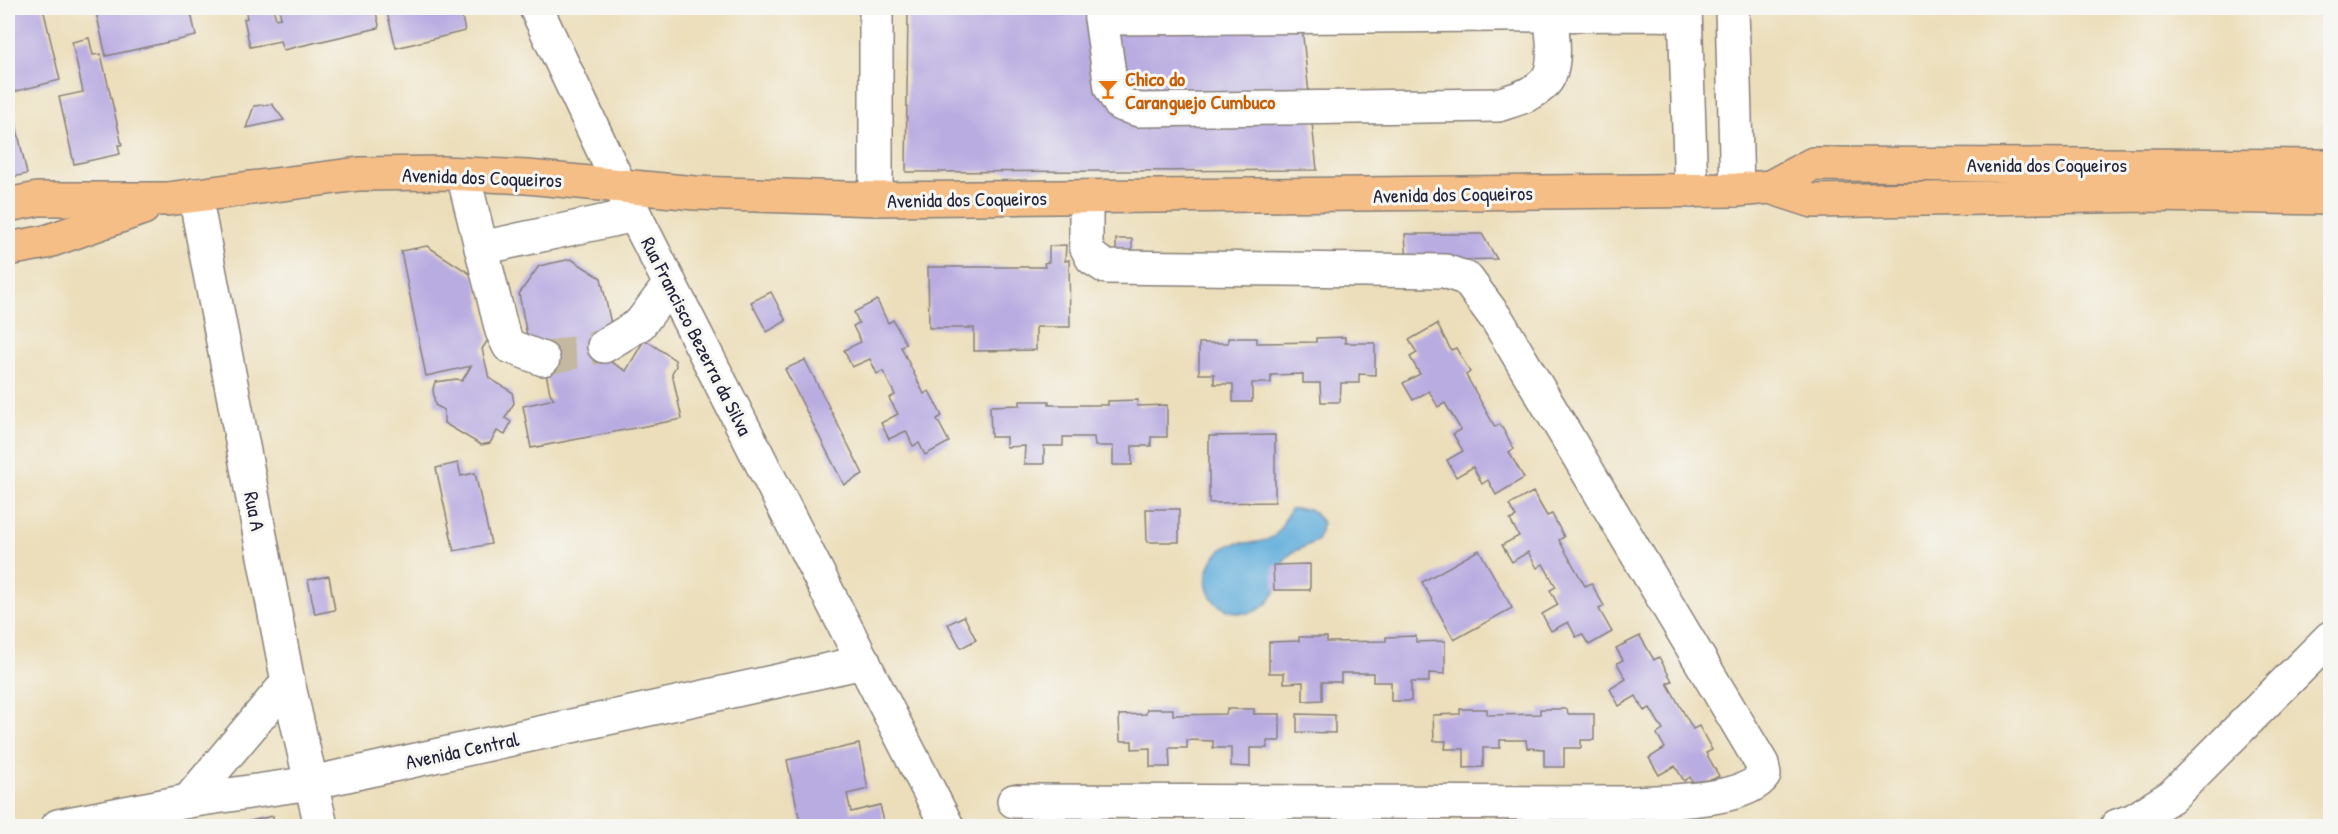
<svg xmlns="http://www.w3.org/2000/svg" width="2338" height="834" font-family="'Patrick Hand',sans-serif">
<style>
.water{fill:#63afdc;stroke:#42688c;stroke-width:1.5}
.building{fill:#b9ace1}
.lines{fill:none;stroke-linecap:round;stroke-linejoin:round}
.minor-tunnel{stroke:#c4b8a1;stroke-width:33;stroke-dasharray:33 16;stroke-linecap:butt}
.minor-casing{stroke:#87807a;stroke-width:36}
.major-casing{stroke:#87807a;stroke-width:36}
.minor{stroke:#fff;stroke-width:33}
.major{stroke:#f6be87;stroke-width:33}
.labels{text-anchor:middle;dominant-baseline:central;stroke-width:6;stroke-linejoin:round;paint-order:stroke}
.food-label{font-size:20px;font-weight:bold;fill:#c56008;stroke:#f6f6f2;text-anchor:start}
.street-label{font-size:20px;fill:#22223b;stroke:#f6f6f2}
</style>
<rect width="100%" height="100%" fill="#f6f6f2"/>
<filter id="ink" filterUnits="userSpaceOnUse"><feTurbulence type="fractalNoise" baseFrequency=".0167" numOctaves="2"/><feDisplacementMap in="SourceGraphic" scale="12" xChannelSelector="R" yChannelSelector="G"/><feConvolveMatrix kernelMatrix="1 2 1 2 8 2 1 2 1" color-interpolation-filters="sRGB"/></filter>
<filter id="wash" filterUnits="userSpaceOnUse"><feTurbulence type="fractalNoise" baseFrequency=".008" numOctaves="4" result="noise"/><feDisplacementMap in="SourceGraphic" scale="24" xChannelSelector="R" yChannelSelector="G"/><feGaussianBlur stdDeviation="1.35" result="paint"/><feColorMatrix in="noise" values="0 0 0 0 0 0 0 0 0 0 0 0 0 0 0 0 0 1.4 0 .05"/><feComposite in="paint" operator="in"/></filter>
<g filter="url(#wash)">
<rect width="100%" height="100%" fill="#ecdeba"/>
<!-- water -->
<path class="water" d="M1290 509H1310L1323 523 1317 541 1293 552 1284 560C1282 580 1274 605 1253 612 1242 615 1231 612 1222 607 1197 593 1205 559 1226 547 1241 538 1256 548 1274 536 1281 531 1286 516 1290 509Z"/>
<g id="blocks">
<!-- building -->
<g class="building">
<polygon points="8,8 43,8 60,80 9,93 27,174 8,178"/>
<polygon points="95,8 190,8 196,36 106,56"/>
<polygon points="245,8 273,8 276,19 281,18 279,8 375,8 379,25 378,28 283,50 280,41 250,47 244,19 247,18"/>
<polygon points="386,8 460,8 465,31 396,48"/>
<polygon points="908,8 1300,8 1317,170 906,172"/>
<polygon points="89,38 93,55 101,54 122,145 118,145 120,154 74,164 59,97 83,92 72,42"/>
<polygon points="272,104 284,120 246,128 254,106"/>
<polygon points="1405,234 1482,234 1497,259 1407,261"/>
<rect x="1116" y="239" width="16" height="24"/>
<polygon points="1066,245 1065,261 1069,260 1070,327 1036,327 1036,350 974,351 974,328 929,328 928,267 1045,267 1044,263 1049,262 1049,246"/>
<polygon points="427,246 475,277 488,340 482,349 489,378 512,392 514,403 505,418 511,422 505,435 497,431 490,443 481,445 444,423 444,410 435,405 433,389 435,382 457,379 462,381 471,366 426,376 401,251"/>
<polygon points="571,259 601,278 611,324 606,359 626,371 643,342 647,341 675,360 676,366 672,373 682,419 531,448 523,406 554,399 550,393 541,349 528,341 519,294 539,266"/>
<polygon points="771,292 786,321 767,332 751,302"/>
<polygon points="877,300 888,323 893,320 906,344 901,347 924,394 929,391 942,416 937,419 949,442 925,455 919,443 913,446 906,431 889,439 881,423 898,414 889,398 895,395 883,371 877,374 870,359 852,367 844,350 861,342 853,326 859,323 854,312"/>
<polygon points="1437,324 1451,350 1456,348 1470,372 1466,375 1495,427 1500,424 1514,449 1509,452 1524,478 1496,495 1488,480 1482,484 1473,467 1456,477 1447,460 1463,451 1453,434 1461,430 1445,403 1438,407 1429,391 1413,400 1403,383 1420,374 1410,357 1417,353 1409,340"/>
<polygon points="1345,337 1345,343 1375,343 1375,375 1359,374 1359,383 1341,383 1340,402 1321,402 1320,383 1303,383 1303,374 1271,375 1271,383 1252,383 1252,402 1233,402 1233,384 1214,384 1214,374 1199,374 1199,343 1228,343 1228,338 1257,338 1257,343 1316,342 1316,338"/>
<polygon points="805,360 863,474 844,485 785,369"/>
<polygon points="1138,400 1137,406 1167,405 1167,437 1151,437 1151,446 1132,446 1132,465 1113,465 1113,446 1095,446 1094,437 1063,437 1063,446 1044,446 1044,464 1024,464 1025,446 1006,447 1006,437 991,437 990,406 1020,405 1020,401 1049,401 1049,405 1108,405 1108,401"/>
<polygon points="1275,435 1275,502 1209,503 1209,436"/>
<polygon points="458,463 461,476 475,473 491,544 454,551 436,468"/>
<polygon points="1533,492 1547,516 1552,514 1564,537 1559,540 1585,586 1591,583 1604,606 1599,609 1612,632 1589,645 1582,634 1576,637 1568,622 1551,631 1542,614 1558,605 1550,590 1556,587 1543,564 1537,568 1528,552 1512,562 1502,545 1519,536 1510,520 1516,517 1509,505"/>
<polygon points="1146,509 1179,509 1179,542 1147,542"/>
<polygon points="1479,550 1512,608 1454,640 1422,582"/>
<polygon points="1310,564 1310,590 1274,590 1273,565"/>
<polygon points="329,576 335,610 315,614 308,580"/>
<polygon points="964,616 976,640 961,648 948,624"/>
<polygon points="1416,636 1416,642 1445,641 1445,674 1429,673 1429,682 1411,682 1411,701 1391,701 1391,682 1373,682 1373,673 1341,673 1341,682 1322,682 1322,700 1303,701 1303,682 1284,683 1284,673 1269,673 1269,642 1299,641 1299,637 1327,637 1327,642 1386,641 1386,637"/>
<polygon points="1640,636 1654,660 1659,657 1672,681 1667,683 1693,729 1699,726 1712,750 1706,753 1719,776 1696,789 1690,777 1684,781 1675,766 1659,775 1649,758 1665,748 1657,734 1663,730 1650,708 1644,711 1636,696 1619,706 1610,689 1626,679 1617,663 1623,660 1616,648"/>
<polygon points="1147,709 1173,709 1173,715 1226,714 1227,709 1254,709 1254,714 1280,714 1280,741 1267,741 1267,748 1250,748 1250,767 1231,766 1231,748 1213,748 1213,741 1187,740 1187,748 1169,748 1170,767 1150,767 1150,748 1132,749 1132,741 1120,741 1119,715 1146,714"/>
<polygon points="1460,709 1487,709 1487,715 1540,714 1540,709 1567,709 1568,714 1594,714 1594,740 1581,740 1581,748 1564,748 1564,767 1544,767 1544,749 1527,748 1526,740 1500,740 1500,748 1483,748 1483,767 1464,768 1464,749 1445,749 1446,741 1434,741 1433,715 1460,714"/>
<polygon points="1297,714 1335,715 1335,733 1297,732"/>
<polygon points="859,744 868,789 847,794 851,812 880,805 885,826 801,826 787,760"/>
<polygon points="273,816 274,826 237,826 236,824"/>
</g>
</g>
</g>
<g filter="url(#ink)">
<use href="#blocks" fill-opacity="0" stroke="#87807a" stroke-width="1.5"/>
<g class="lines">
<!-- minor-tunnel -->
<polyline class="minor-tunnel" points="543,359 604,346"/>
<!-- minor casing -->
<g class="minor-casing">
<g id="minor">
<polyline points="536,8 619,184 947,826"/>
<polyline points="1101,8 1101,18 1647,14 1685,15"/>
<polyline points="1685,8 1691,191"/>
<polyline points="1732,8 1737,190"/>
<path d="M1101 18 1111 88 1120 104 1139 110 1498 105C1513 100 1534 95 1545 82 1559 67 1552 27 1549 8"/>
<polyline points="463,174 502,331 509,346 543,359"/>
<polyline points="195,195 288,682 321,826"/>
<polyline points="876,199 876,8"/>
<polyline points="481,248 635,215"/>
<polyline points="604,346 640,324 670,284"/>
<polyline points="188,801 288,682"/>
<path d="M1014 801 1633 803C1664 801 1746 802 1764 775L1762 764 1498 321 1467 279 1445 271 1106 267 1092 258 1086 246V197"/>
<polyline points="58,826 188,801 311,783 864,662"/>
<polyline points="2117,826 2134,820 2172,796 2330,638"/>
</g>
</g>
<!-- major casing -->
<g class="major-casing">
<g id="major">
<polyline points="1770,187 1813,201 2149,195 2330,198"/>
<polyline points="8,205 38,199 167,199 359,174 443,173 527,177 695,193 876,199 1737,190 1770,187 1813,164 2330,166"/>
<polyline points="8,249 46,242 143,208"/>
</g>
</g>
<!-- minor -->
<use href="#minor" class="minor"/>
<!-- major -->
<use href="#major" class="major"/>
</g>
</g>
<!-- icons -->
<defs>
<g id="bar-bare" transform="scale(1.62)"><path d="M-6-5H6L.8 .8V4.5H3.5V6h-7V4.5H-.8V.8Z" fill="#e8710a" stroke="#f6f6f2" stroke-width="2.5" paint-order="stroke"/></g>
</defs>
<g fill-rule="evenodd">
<use href="#bar-bare" x="1108" y="89"/>
</g>
<g class="labels">
<!-- food labels -->
<g class="food-label">
<text x="1125" y="78">Chico do<tspan x="1125" dy="23">Caranguejo Cumbuco</tspan></text>
</g>
<!-- street labels -->
<g class="street-label">
<text x="2047" y="164">Avenida dos Coqueiros</text>
<text transform="translate(482 177) rotate(2)">Avenida dos Coqueiros</text>
<text transform="translate(1453 194) rotate(-1)">Avenida dos Coqueiros</text>
<text transform="translate(967 199) rotate(-1)">Avenida dos Coqueiros</text>
<text transform="translate(697 336) rotate(63)">Rua Francisco Bezerra da Silva</text>
<text transform="translate(255 511) rotate(79)">Rua A</text>
<text transform="translate(462 750) rotate(-12)">Avenida Central</text>
</g>
</g>
<!-- margin -->
<rect width="2338" height="834" fill="none" stroke="#f6f6f2" stroke-width="30"/>
</svg>
